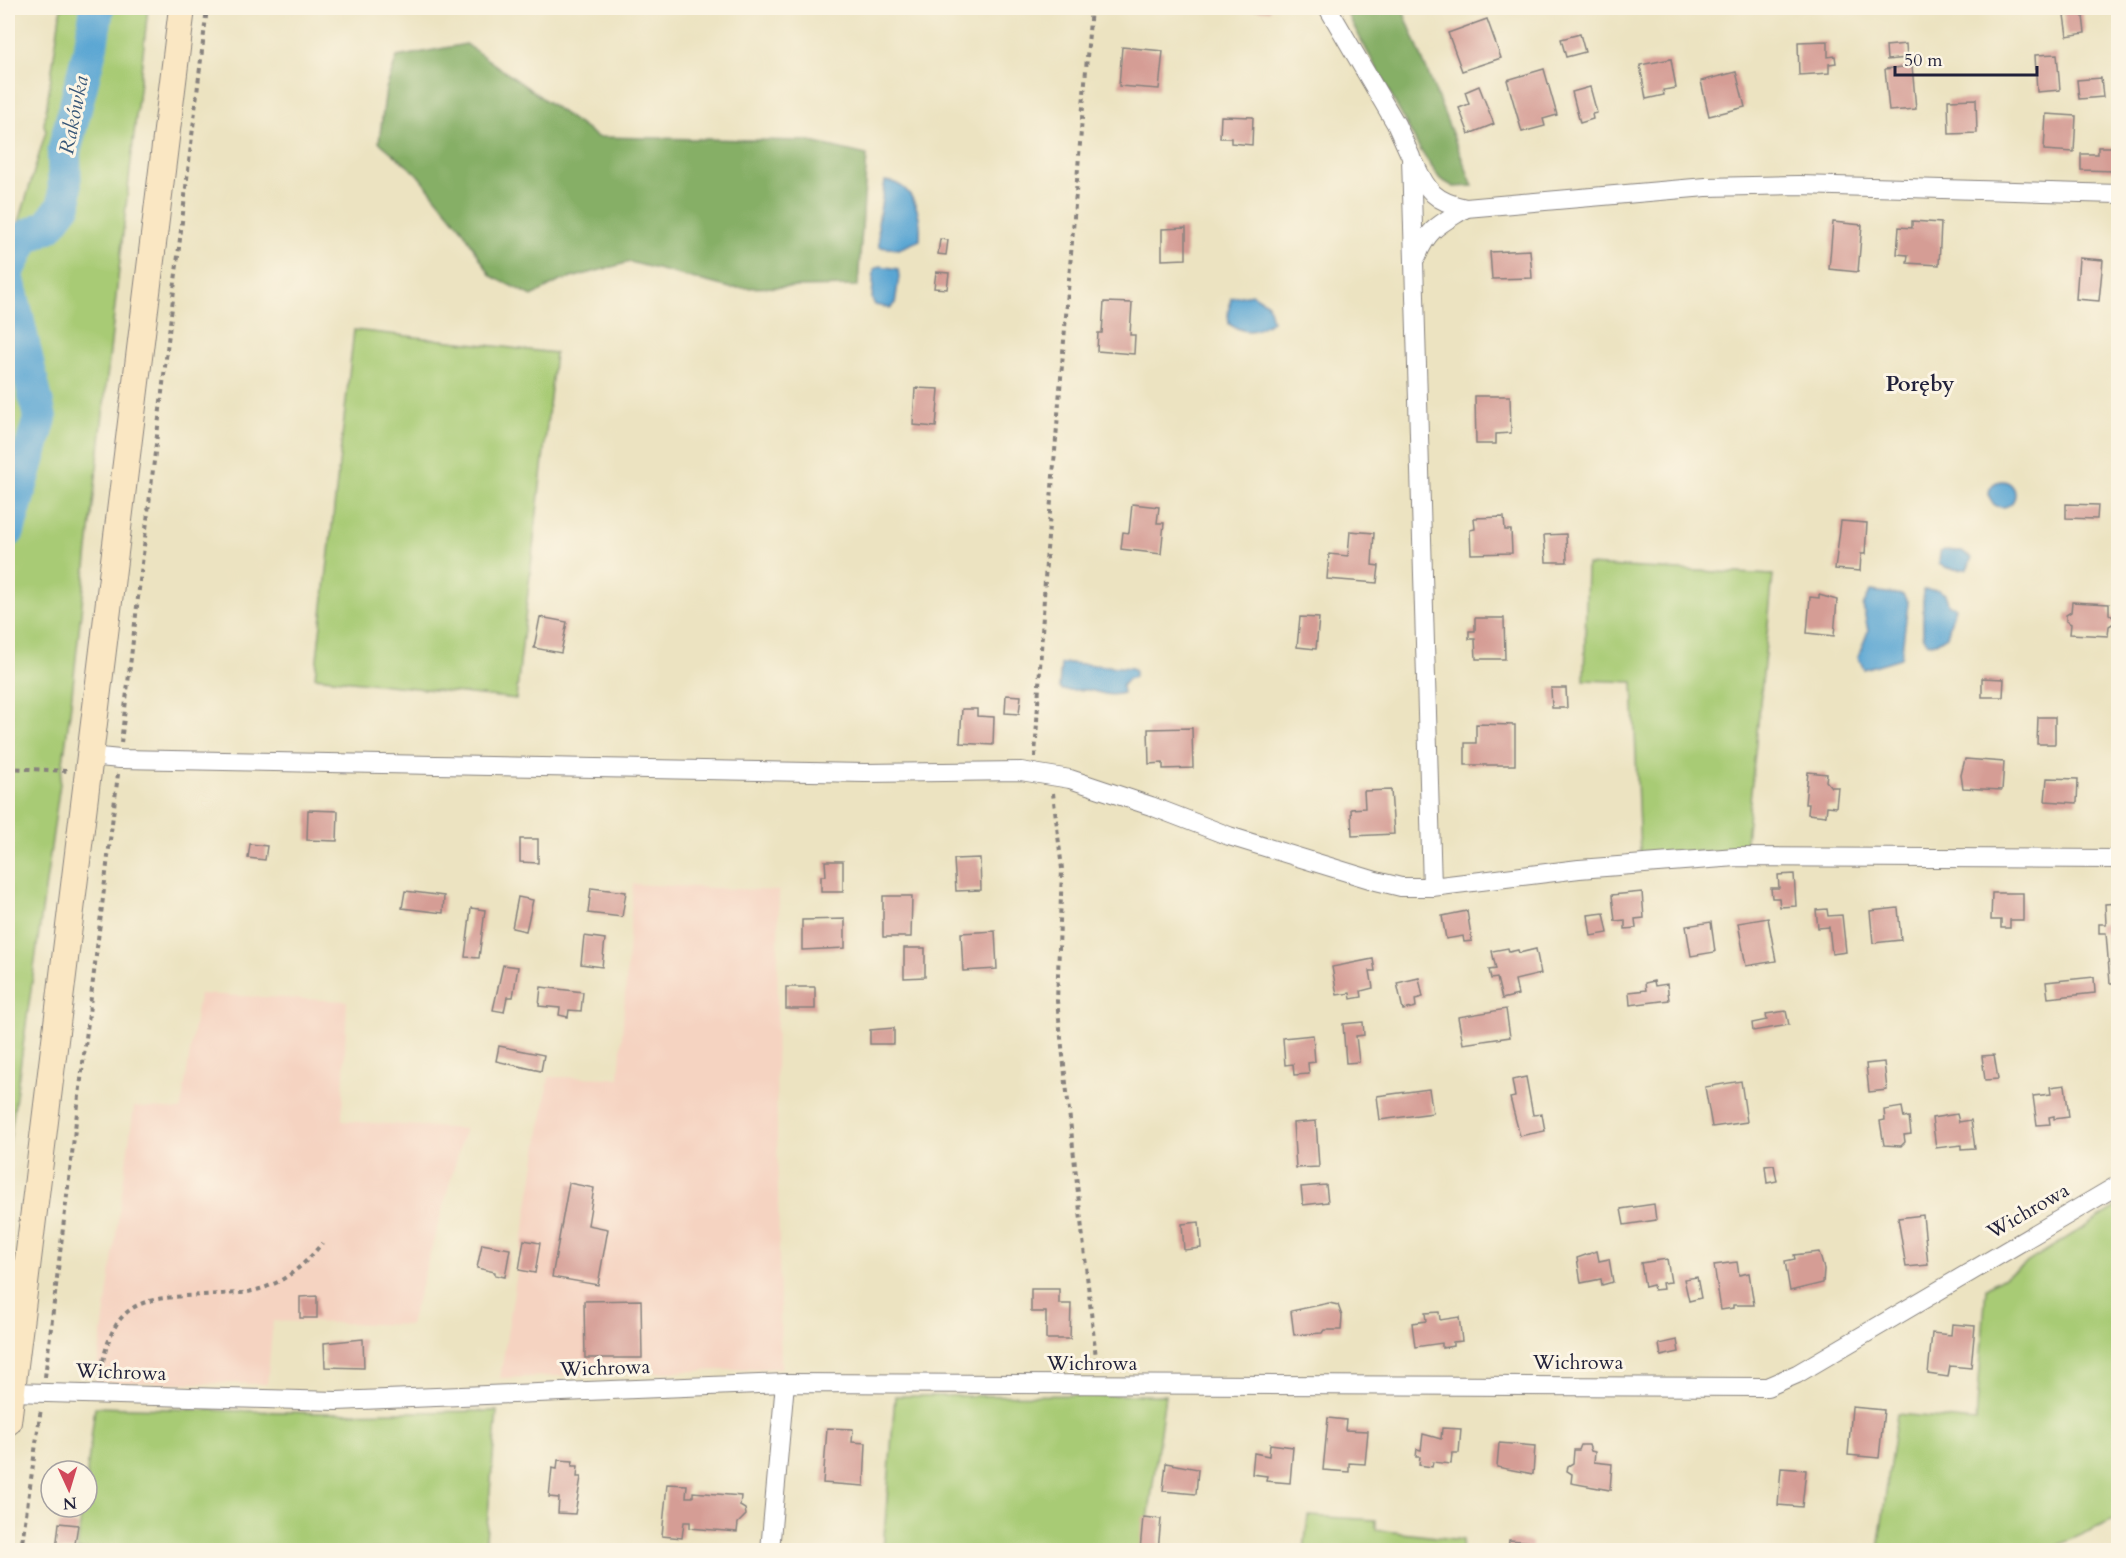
<svg xmlns="http://www.w3.org/2000/svg" width="2126" height="1558" font-family="Cardo,serif">
<style>
.built{fill:#f5d3c1}
.green{fill:#a8cb74;stroke:#657658;stroke-width:1.5}
.forest{fill:#86af66;stroke:#546850;stroke-width:1.5}
.water{fill:#5aa6d3;stroke:#3e6487;stroke-width:1.5}
.lines{fill:none;stroke-linecap:round;stroke-linejoin:round}
.river{stroke:#5aa6d3;stroke-width:34}
.building{fill:#d59d95}
.street-casing{stroke:#87827e;stroke-width:20}
.secondary-casing{stroke:#87827e;stroke-width:28}
.path{stroke:#87827e;stroke-width:4;stroke-dasharray:4.5 4.5;stroke-linecap:butt}
.street{stroke:#fff;stroke-width:18}
.secondary{stroke:#fae7c3;stroke-width:26}
.labels{text-anchor:middle;dominant-baseline:central;stroke-width:6;stroke-linejoin:round;paint-order:stroke}
.street-label{font-size:20px;fill:#22223b;stroke:#fcf5e5}
.water-label{font-size:21px;font-style:italic;fill:#385778;stroke:#fcf5e5}
.quarter-label{font-size:22px;font-weight:bold;fill:#22223b;stroke:#fcf5e5}
</style>
<rect width="100%" height="100%" fill="#fcf5e5"/>
<filter id="ink" filterUnits="userSpaceOnUse"><feTurbulence type="fractalNoise" baseFrequency=".0167" numOctaves="2"/><feDisplacementMap in="SourceGraphic" scale="12" xChannelSelector="R" yChannelSelector="G"/><feConvolveMatrix kernelMatrix="1 2 1 2 8 2 1 2 1" color-interpolation-filters="sRGB"/></filter>
<filter id="wash" filterUnits="userSpaceOnUse"><feTurbulence type="fractalNoise" baseFrequency=".008" numOctaves="4" result="noise"/><feDisplacementMap in="SourceGraphic" scale="24" xChannelSelector="R" yChannelSelector="G"/><feGaussianBlur stdDeviation="1.35" result="paint"/><feColorMatrix in="noise" values="0 0 0 0 0 0 0 0 0 0 0 0 0 0 0 0 0 1.4 0 .05"/><feComposite in="paint" operator="in"/></filter>
<g filter="url(#wash)">
<rect width="100%" height="100%" fill="#ece3c1"/>
<!-- built -->
<g class="built">
<polygon points="633,884 779,891 776,1071 781,1368 500,1378 549,1077 619,1078"/>
<polygon points="199,994 347,1001 342,1121 465,1129 410,1325 273,1321 267,1384 95,1382 134,1107 181,1110"/>
</g>
<!-- green -->
<g class="green">
<polygon points="61,8 148,8 70,712 8,1153 8,233 19,222 46,131 44,125"/>
<polygon points="354,330 555,353 516,699 315,677"/>
<polygon points="1587,565 1773,575 1745,850 1640,854 1633,682 1584,680"/>
<polygon points="2118,1206 2118,1518 2047,1550 1878,1550 1897,1414 1976,1421 1986,1288"/>
<polygon points="1165,1395 1144,1550 883,1550 895,1396"/>
<polygon points="95,1407 324,1413 497,1411 485,1550 77,1550 82,1507 87,1507 87,1471"/>
<polygon points="1308,1516 1376,1520 1376,1530 1463,1540 1462,1550 1304,1550"/>
</g>
<!-- forest -->
<g class="forest">
<polygon points="1344,8 1402,8 1473,186 1454,187 1440,179 1421,151"/>
<polygon points="466,44 597,137 807,141 867,155 858,286 730,288 630,262 560,281 532,296 491,276 462,229 417,174 379,142 386,89 397,57"/>
</g>
<!-- water -->
<g class="water">
<path d="M885 181C914 183 922 215 920 240L899 249 879 247 878 223Z"/>
<polygon points="881,266 898,269 899,277 895,304 890,308 875,305 872,299 874,269"/>
<path d="M1252 294 1268 304 1272 321C1257 332 1246 335 1229 324L1228 313 1231 298Z"/>
<circle cx="2002" cy="494" r="13"/>
<path d="M1943 550 1962 551 1972 558 1967 569C1958 570 1947 569 1939 564L1940 552Z"/>
<polygon points="1923,590 1938,590 1945,594 1949,605 1955,607 1947,636 1936,643 1928,643 1923,637"/>
<polygon points="1871,591 1903,595 1908,603 1901,658 1864,669 1858,657 1868,631 1863,606"/>
<path d="M1070 663 1132 668 1135 670V677L1128 679 1122 686 1123 693C1109 697 1102 693 1088 690 1081 689 1071 691 1062 690L1059 687 1061 664Z"/>
</g>
<g class="lines">
<!-- river -->
<g class="river">
<polyline points="8,271 24,238 48,226 65,204 64,152 91,45 97,8"/>
<polyline points="8,279 40,418 8,531"/>
</g>
</g>
<g id="blocks">
<!-- building -->
<g class="building">
<polygon points="1247,8 1270,8 1270,11 1247,9"/>
<polygon points="2063,8 2082,8 2085,33 2067,36"/>
<polygon points="1487,19 1501,58 1462,71 1448,33"/>
<polygon points="1580,34 1585,52 1566,57 1561,39"/>
<polygon points="1828,41 1828,57 1835,56 1836,63 1829,64 1829,73 1799,75 1798,42"/>
<polygon points="1906,44 1907,58 1887,60 1886,46"/>
<polygon points="1122,47 1163,51 1159,89 1119,86"/>
<polygon points="2057,54 2060,90 2037,92 2035,55"/>
<polygon points="1671,59 1676,88 1663,90 1664,95 1646,99 1640,65"/>
<polygon points="1912,66 1916,109 1889,111 1885,69"/>
<polygon points="1544,69 1557,115 1543,119 1545,126 1522,132 1507,80"/>
<polygon points="1736,72 1745,107 1709,116 1701,81"/>
<polygon points="2101,78 2103,97 2079,99 2077,80"/>
<polygon points="1479,86 1494,124 1469,134 1459,108 1469,104 1465,92"/>
<polygon points="1590,87 1597,113 1592,114 1593,119 1580,123 1572,92"/>
<polygon points="1976,99 1977,133 1949,134 1948,100"/>
<polygon points="2046,114 2076,116 2074,152 2044,150"/>
<polygon points="1221,116 1253,117 1252,145 1231,143 1231,138 1220,138"/>
<polygon points="2098,147 2116,147 2116,171 2081,170 2081,154 2098,154"/>
<polygon points="1912,221 1941,223 1939,265 1907,263 1908,255 1897,254 1899,227 1912,228"/>
<polygon points="1833,222 1862,225 1858,272 1829,269"/>
<polygon points="1186,228 1186,259 1162,260 1162,229"/>
<polygon points="940,239 948,240 946,255 938,254"/>
<polygon points="1530,250 1532,278 1492,279 1490,252"/>
<polygon points="2079,258 2103,260 2099,301 2076,299"/>
<polygon points="936,272 949,273 947,289 934,288"/>
<polygon points="1104,302 1132,303 1130,335 1135,335 1134,354 1097,351 1098,333 1102,333"/>
<polygon points="915,388 939,389 936,427 913,425"/>
<polygon points="1475,396 1510,396 1511,433 1496,434 1496,444 1476,444"/>
<polygon points="1132,504 1159,507 1157,523 1164,523 1161,554 1121,549 1123,532 1129,533"/>
<polygon points="2066,504 2098,505 2097,519 2066,518"/>
<polygon points="1504,517 1505,530 1511,530 1512,553 1471,554 1470,530 1475,529 1474,518"/>
<polygon points="1841,521 1867,523 1865,554 1861,554 1860,571 1835,569"/>
<polygon points="1350,531 1374,533 1372,565 1379,566 1377,583 1327,579 1329,554 1348,556"/>
<polygon points="1566,534 1567,562 1546,562 1544,535"/>
<polygon points="1819,595 1837,600 1834,636 1807,633 1810,597 1819,598"/>
<polygon points="2072,602 2109,604 2109,614 2114,618 2114,623 2109,626 2108,636 2070,634 2071,624 2066,621 2066,615 2071,612"/>
<polygon points="540,617 567,622 561,653 534,648"/>
<polygon points="1300,617 1319,618 1316,649 1297,647"/>
<polygon points="1475,618 1504,618 1505,659 1476,659 1475,639 1469,639 1469,631 1475,631"/>
<polygon points="1982,678 2004,679 2003,697 1982,697"/>
<polygon points="1551,688 1566,688 1567,708 1552,708"/>
<polygon points="1006,695 1021,696 1019,714 1005,713"/>
<polygon points="962,709 977,709 977,716 994,717 993,745 960,743"/>
<polygon points="2038,717 2055,717 2055,744 2037,744"/>
<polygon points="1476,724 1515,725 1515,765 1465,765 1465,743 1476,743"/>
<polygon points="1192,728 1193,768 1163,769 1163,763 1149,764 1148,729"/>
<polygon points="1965,759 2004,762 2002,790 1963,788 1961,775"/>
<polygon points="1808,772 1827,774 1826,781 1831,787 1838,787 1836,807 1827,806 1826,816 1808,814 1809,804 1805,804"/>
<polygon points="2047,778 2078,779 2077,803 2045,801"/>
<polygon points="1391,790 1394,834 1352,836 1351,809 1365,808 1364,791"/>
<polygon points="308,810 338,811 337,841 307,840"/>
<polygon points="520,839 538,839 538,863 520,862"/>
<polygon points="250,844 267,846 265,860 248,858"/>
<polygon points="980,858 981,890 956,891 954,859"/>
<polygon points="825,861 843,861 843,892 821,892 821,876 826,876"/>
<polygon points="1794,874 1796,906 1780,907 1779,898 1772,898 1771,888 1779,888 1778,875"/>
<polygon points="591,888 626,892 622,917 588,913"/>
<polygon points="405,891 444,896 443,913 402,908"/>
<polygon points="1642,892 1644,918 1635,919 1636,928 1625,929 1625,920 1615,921 1612,895"/>
<polygon points="1992,893 2023,893 2023,920 2010,920 2010,928 2001,928 2001,920 1991,920"/>
<polygon points="883,896 912,896 911,937 883,937"/>
<polygon points="518,897 533,900 526,931 512,928"/>
<polygon points="2118,903 2118,983 2110,983 2106,933 2099,933 2099,924 2106,924 2105,904"/>
<polygon points="471,908 485,910 479,958 465,957"/>
<polygon points="1898,908 1901,940 1873,943 1870,911"/>
<polygon points="1827,909 1828,916 1842,915 1846,952 1832,954 1829,927 1818,928 1816,910"/>
<polygon points="1467,911 1472,941 1464,942 1463,936 1446,939 1442,916"/>
<polygon points="1604,913 1608,933 1591,936 1588,915"/>
<polygon points="1768,918 1776,961 1746,966 1738,923"/>
<polygon points="845,919 845,948 802,950 802,920"/>
<polygon points="1711,922 1715,952 1691,956 1686,926"/>
<polygon points="995,931 997,969 963,971 961,933"/>
<polygon points="584,936 605,939 602,967 581,964"/>
<polygon points="904,948 925,948 925,977 904,978"/>
<polygon points="1508,948 1509,952 1518,950 1519,953 1536,949 1541,974 1515,980 1518,995 1502,999 1497,978 1491,979 1489,970 1496,969 1492,951"/>
<polygon points="1373,959 1375,971 1370,971 1373,988 1361,991 1362,997 1351,999 1350,993 1337,995 1332,967"/>
<polygon points="503,965 518,967 513,997 507,997 504,1012 493,1010"/>
<polygon points="2094,977 2095,993 2048,998 2046,982"/>
<polygon points="1419,978 1423,997 1415,999 1416,1007 1403,1010 1397,983"/>
<polygon points="1654,981 1655,986 1667,984 1669,1000 1630,1005 1629,992 1646,990 1645,983"/>
<polygon points="541,987 583,992 581,1011 569,1010 568,1017 559,1015 560,1008 539,1006"/>
<rect x="786" y="987" width="29" height="22"/>
<polygon points="1506,1009 1510,1037 1463,1044 1458,1017"/>
<polygon points="1786,1011 1789,1025 1753,1031 1752,1023 1767,1020 1766,1014"/>
<polygon points="1363,1022 1364,1035 1356,1036 1359,1062 1346,1063 1343,1024"/>
<polygon points="894,1028 894,1044 870,1044 870,1030"/>
<polygon points="1313,1035 1315,1062 1308,1063 1309,1074 1294,1075 1293,1064 1285,1065 1283,1038"/>
<polygon points="499,1046 544,1055 541,1071 496,1061"/>
<polygon points="1994,1055 1998,1079 1985,1080 1982,1056"/>
<polygon points="1884,1062 1887,1090 1869,1092 1866,1064"/>
<polygon points="1526,1077 1533,1115 1542,1114 1545,1131 1520,1136 1510,1098 1515,1097 1512,1080"/>
<polygon points="1741,1081 1747,1122 1712,1127 1705,1087"/>
<polygon points="2065,1085 2069,1117 2054,1119 2054,1116 2049,1117 2050,1124 2037,1125 2033,1096 2051,1094 2050,1087"/>
<polygon points="1429,1089 1433,1113 1380,1120 1377,1096"/>
<polygon points="1902,1107 1904,1118 1909,1117 1911,1134 1904,1135 1905,1142 1901,1146 1884,1145 1880,1121 1885,1120 1884,1110"/>
<polygon points="1957,1114 1959,1122 1971,1120 1975,1148 1961,1149 1961,1145 1936,1148 1932,1118"/>
<polygon points="1316,1121 1319,1167 1296,1168 1293,1123"/>
<polygon points="1774,1165 1777,1181 1767,1183 1765,1166"/>
<polygon points="569,1183 594,1188 588,1225 608,1229 598,1285 552,1277"/>
<polygon points="1326,1185 1328,1202 1303,1205 1301,1187"/>
<polygon points="1654,1204 1656,1220 1624,1225 1621,1209"/>
<polygon points="1923,1215 1928,1265 1906,1267 1898,1218"/>
<polygon points="1199,1222 1201,1248 1184,1250 1182,1224"/>
<polygon points="524,1240 540,1243 535,1273 519,1270"/>
<polygon points="482,1244 510,1249 505,1277 495,1275 495,1272 477,1268"/>
<polygon points="1597,1251 1599,1261 1609,1259 1613,1282 1602,1285 1601,1279 1581,1283 1577,1258"/>
<polygon points="1819,1252 1824,1269 1823,1283 1790,1291 1785,1261 1795,1259 1794,1255"/>
<polygon points="1667,1259 1671,1282 1662,1283 1663,1289 1654,1290 1653,1285 1645,1287 1641,1263"/>
<polygon points="1737,1262 1739,1275 1749,1273 1754,1305 1733,1305 1733,1308 1721,1310 1714,1265"/>
<polygon points="1697,1277 1701,1298 1689,1301 1684,1279"/>
<polygon points="1031,1289 1059,1289 1059,1304 1071,1304 1070,1339 1046,1339 1046,1312 1031,1312"/>
<polygon points="317,1296 317,1318 300,1318 300,1297"/>
<polygon points="641,1300 642,1358 585,1358 584,1301"/>
<polygon points="1329,1303 1338,1305 1342,1316 1341,1330 1324,1330 1322,1333 1294,1335 1291,1311"/>
<polygon points="1439,1312 1440,1320 1459,1317 1462,1341 1453,1342 1453,1346 1442,1348 1442,1343 1415,1347 1412,1323 1426,1321 1425,1313"/>
<polygon points="1952,1324 1975,1326 1971,1368 1950,1366 1948,1377 1928,1374 1932,1333 1951,1335"/>
<polygon points="363,1339 364,1368 325,1367 324,1343"/>
<polygon points="1677,1340 1679,1352 1661,1356 1659,1344"/>
<polygon points="1852,1407 1884,1410 1879,1458 1848,1455"/>
<polygon points="1328,1418 1346,1420 1345,1430 1368,1431 1365,1464 1349,1463 1349,1472 1323,1470"/>
<polygon points="827,1428 853,1429 852,1442 866,1443 864,1486 823,1483"/>
<polygon points="1442,1428 1461,1429 1459,1453 1452,1453 1451,1464 1433,1462 1432,1467 1419,1465 1420,1457 1416,1457 1417,1449 1421,1450 1423,1434 1441,1439"/>
<polygon points="1499,1443 1535,1446 1533,1474 1497,1467"/>
<polygon points="1270,1444 1293,1447 1290,1483 1266,1481 1267,1476 1252,1474 1254,1453 1269,1456"/>
<polygon points="1581,1445 1589,1445 1591,1451 1595,1452 1594,1462 1612,1464 1610,1490 1571,1483 1572,1474 1567,1471 1568,1466 1573,1463 1574,1450 1579,1450"/>
<polygon points="558,1460 573,1461 572,1466 578,1466 577,1477 581,1477 575,1514 558,1513 559,1498 549,1497 552,1468 557,1469"/>
<polygon points="1166,1463 1198,1469 1196,1494 1163,1491"/>
<polygon points="1781,1468 1806,1470 1802,1507 1778,1505"/>
<polygon points="667,1484 687,1485 686,1497 693,1497 693,1492 741,1496 740,1506 745,1509 746,1515 738,1523 737,1532 690,1528 690,1522 684,1522 682,1538 662,1536"/>
<polygon points="1143,1517 1161,1519 1158,1550 1140,1550"/>
<polygon points="59,1523 78,1525 74,1550 56,1550"/>
<polygon points="1509,1540 1532,1542 1532,1550 1508,1550"/>
</g>
</g>
</g>
<g filter="url(#ink)">
<use href="#blocks" fill-opacity="0" stroke="#87827e" stroke-width="1.5"/>
<g class="lines">
<!-- street casing -->
<g class="street-casing">
<g id="street">
<polyline points="1328,8 1396,124 1411,157 1432,887 1579,869 1736,857 2118,859"/>
<path d="M1415 164C1427 191 1435 202 1466 208L1706 187 1799 185 2118 194"/>
<path d="M1417 256C1429 227 1441 224 1466 208"/>
<polyline points="89,756 120,759 865,773 1021,771 1070,779 1151,806 1229,836 1376,881 1401,887 1432,887"/>
<polyline points="11,1392 336,1401 785,1383 1767,1387 1797,1374 2118,1185"/>
<polyline points="770,1550 785,1383"/>
</g>
</g>
<!-- secondary casing -->
<g class="secondary-casing">
<polyline id="secondary" points="8,1422 182,8"/>
</g>
<!-- path -->
<g class="path">
<polyline points="121,743 207,8"/>
<polyline points="1035,757 1046,562 1091,8"/>
<polyline points="8,768 69,771"/>
<polyline points="1053,793 1062,869 1057,1001 1097,1367"/>
<polyline points="45,1377 118,774"/>
<path d="M100 1379C112 1292 146 1299 220 1294 230 1293 242 1294 252 1291 282 1285 304 1266 322 1243"/>
<polyline points="21,1550 41,1408"/>
</g>
<!-- street -->
<use href="#street" class="street"/>
<!-- secondary -->
<use href="#secondary" class="secondary"/>
</g>
</g>
<g class="labels">
<!-- street labels -->
<g class="street-label">
<text transform="translate(2028 1211) rotate(-30)">Wichrowa</text>
<text x="1578" y="1362">Wichrowa</text>
<text x="1092" y="1363">Wichrowa</text>
<text transform="translate(605 1368) rotate(-2)">Wichrowa</text>
<text transform="translate(121 1372) rotate(2)">Wichrowa</text>
</g>
<!-- water labels -->
<g class="water-label">
<text transform="translate(74 115) rotate(-79)">Rakówka</text>
</g>
<!-- quarter labels -->
<g class="quarter-label">
<text x="1920" y="384">Poręby</text>
</g>
</g>
<!-- margin -->
<rect width="2126" height="1558" fill="none" stroke="#fcf5e5" stroke-width="30"/>
<!-- north arrow -->
<g transform="translate(69 1489) rotate(176)"><circle r="28" fill="#fcf5e5" stroke="#a5a1a1" stroke-width="1.5"/>
<path d="M0-4.5L10 22L0 15L-10 22Z" fill="#d1495b"/>
<text y="-9" font-size="16" font-weight="bold" text-anchor="middle" fill="#22223b">N</text>
</g>
<!-- scale -->
<path d="M1895 66v9h142v-9" fill="none" stroke="#22223b" stroke-width="3"/>
<text x="1904" y="66" font-size="18" fill="#22223b" stroke="#fcf5e5" stroke-width="4.5" paint-order="stroke">50 m</text>
</svg>
